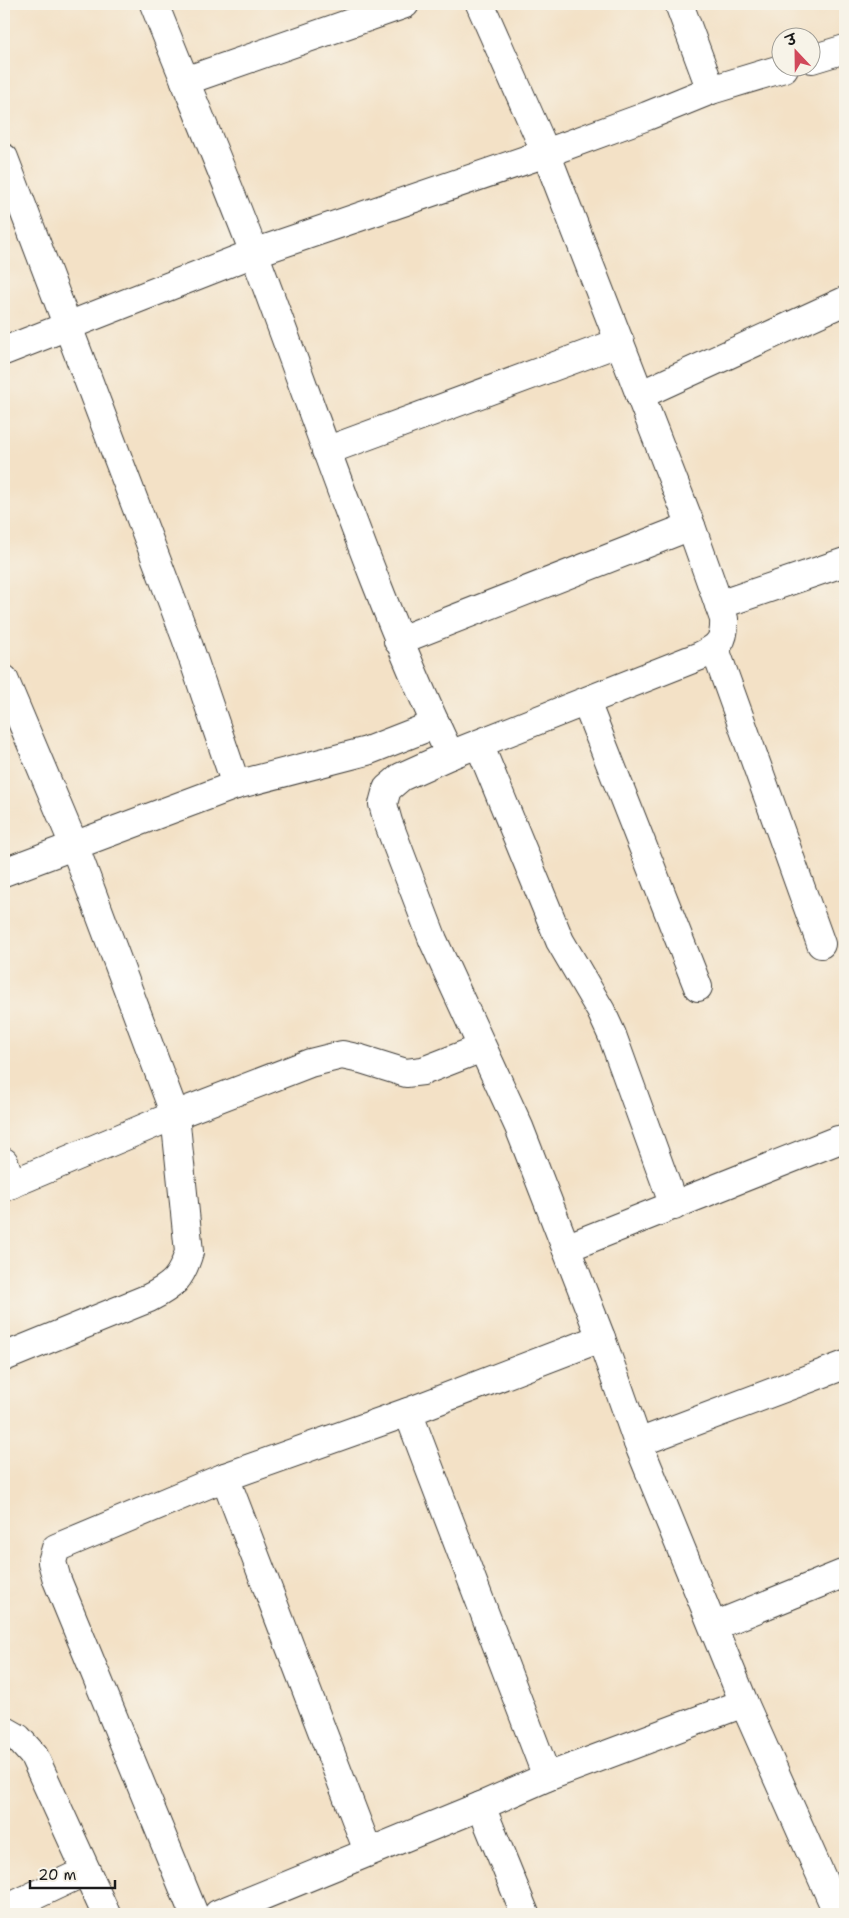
<svg xmlns="http://www.w3.org/2000/svg" width="849" height="1918" font-family="'Shantell Sans','Playpen Sans Deva',sans-serif">
<style>
.lines{fill:none;stroke-linecap:round;stroke-linejoin:round}
.minor-casing{stroke:#3c3a36;stroke-width:30}
.minor{stroke:#fff;stroke-width:28}
</style>
<rect width="100%" height="100%" fill="#f7f3e8"/>
<filter id="ink" filterUnits="userSpaceOnUse"><feTurbulence type="fractalNoise" baseFrequency=".02" numOctaves="2"/><feDisplacementMap in="SourceGraphic" scale="10" xChannelSelector="R" yChannelSelector="G"/><feConvolveMatrix kernelMatrix="1 2 1 2 8 2 1 2 1" color-interpolation-filters="sRGB"/></filter>
<filter id="wash" filterUnits="userSpaceOnUse"><feTurbulence type="fractalNoise" baseFrequency=".0096" numOctaves="4" result="noise"/><feDisplacementMap in="SourceGraphic" scale="20" xChannelSelector="R" yChannelSelector="G"/><feGaussianBlur stdDeviation="1.12" result="paint"/><feColorMatrix in="noise" values="0 0 0 0 0 0 0 0 0 0 0 0 0 0 0 0 0 1.4 0 .05"/><feComposite in="paint" operator="in"/></filter>
<g filter="url(#wash)">
<rect width="100%" height="100%" fill="#f3e1c6"/>
</g>
<g filter="url(#ink)">
<g class="lines">
<!-- minor casing -->
<g class="minor-casing">
<g id="minor">
<path d="M154 4C187 87 222 169 254 253 318 421 373 593 450 755"/>
<path d="M480 4 546 153 691 526 724 619C725 641 719 647 700 656L450 755 401 777 387 789 383 804 388 822 433 940 519 1127 601 1338 638 1443 744 1703 838 1914"/>
<polyline points="679,4 711,90"/>
<polyline points="812,59 845,49"/>
<polyline points="185,81 405,4"/>
<polyline points="4,158 186,638 236,785"/>
<polyline points="4,351 254,253 546,153 647,116 711,90 784,68"/>
<polyline points="640,395 845,301"/>
<polyline points="326,451 620,342"/>
<polyline points="719,605 845,562"/>
<polyline points="398,641 691,526"/>
<polyline points="715,649 821,944"/>
<path d="M4 679 74 845 175 1115 189 1252C181 1279 173 1286 149 1298L4 1357"/>
<polyline points="586,702 698,987"/>
<polyline points="479,744 560,941 601,1011 612,1035 674,1206"/>
<polyline points="4,872 236,785 367,751 436,724"/>
<polyline points="4,1162 12,1184"/>
<polyline points="4,1187 175,1115 310,1063 342,1055 361,1059 406,1073 423,1071 482,1048"/>
<polyline points="566,1248 838,1140"/>
<polyline points="408,1412 547,1777"/>
<polyline points="638,1443 845,1365"/>
<polyline points="225,1477 368,1851"/>
<polyline points="714,1626 845,1573"/>
<polyline points="4,1730 18,1738 34,1756 106,1914"/>
<polyline points="481,1806 547,1777 744,1703"/>
<polyline points="4,1910 86,1871"/>
<polyline points="194,1914 57,1580 52,1562 56,1548 225,1477 408,1412 601,1338"/>
<polyline points="218,1914 481,1806 525,1914"/>
</g>
</g>
<!-- minor -->
<use href="#minor" class="minor"/>
</g>
</g>
<!-- margin -->
<rect width="849" height="1918" fill="none" stroke="#f7f3e8" stroke-width="20"/>
<!-- north arrow -->
<g transform="translate(796 52) rotate(338)"><circle r="24" fill="#f7f3e8" stroke="#9f9d96"/>
<path d="M0-4L9 19L0 12L-9 19Z" fill="#d1495b"/>
<text y="-8" font-size="14" font-weight="bold" text-anchor="middle" fill="#1c1c1c">उ</text>
</g>
<!-- scale -->
<path d="M30 1880v8h85v-8" fill="none" stroke="#1c1c1c" stroke-width="2.5"/>
<text x="38" y="1880" font-size="15" fill="#1c1c1c" stroke="#f7f3e8" stroke-width="4" paint-order="stroke">20 m</text>
</svg>
